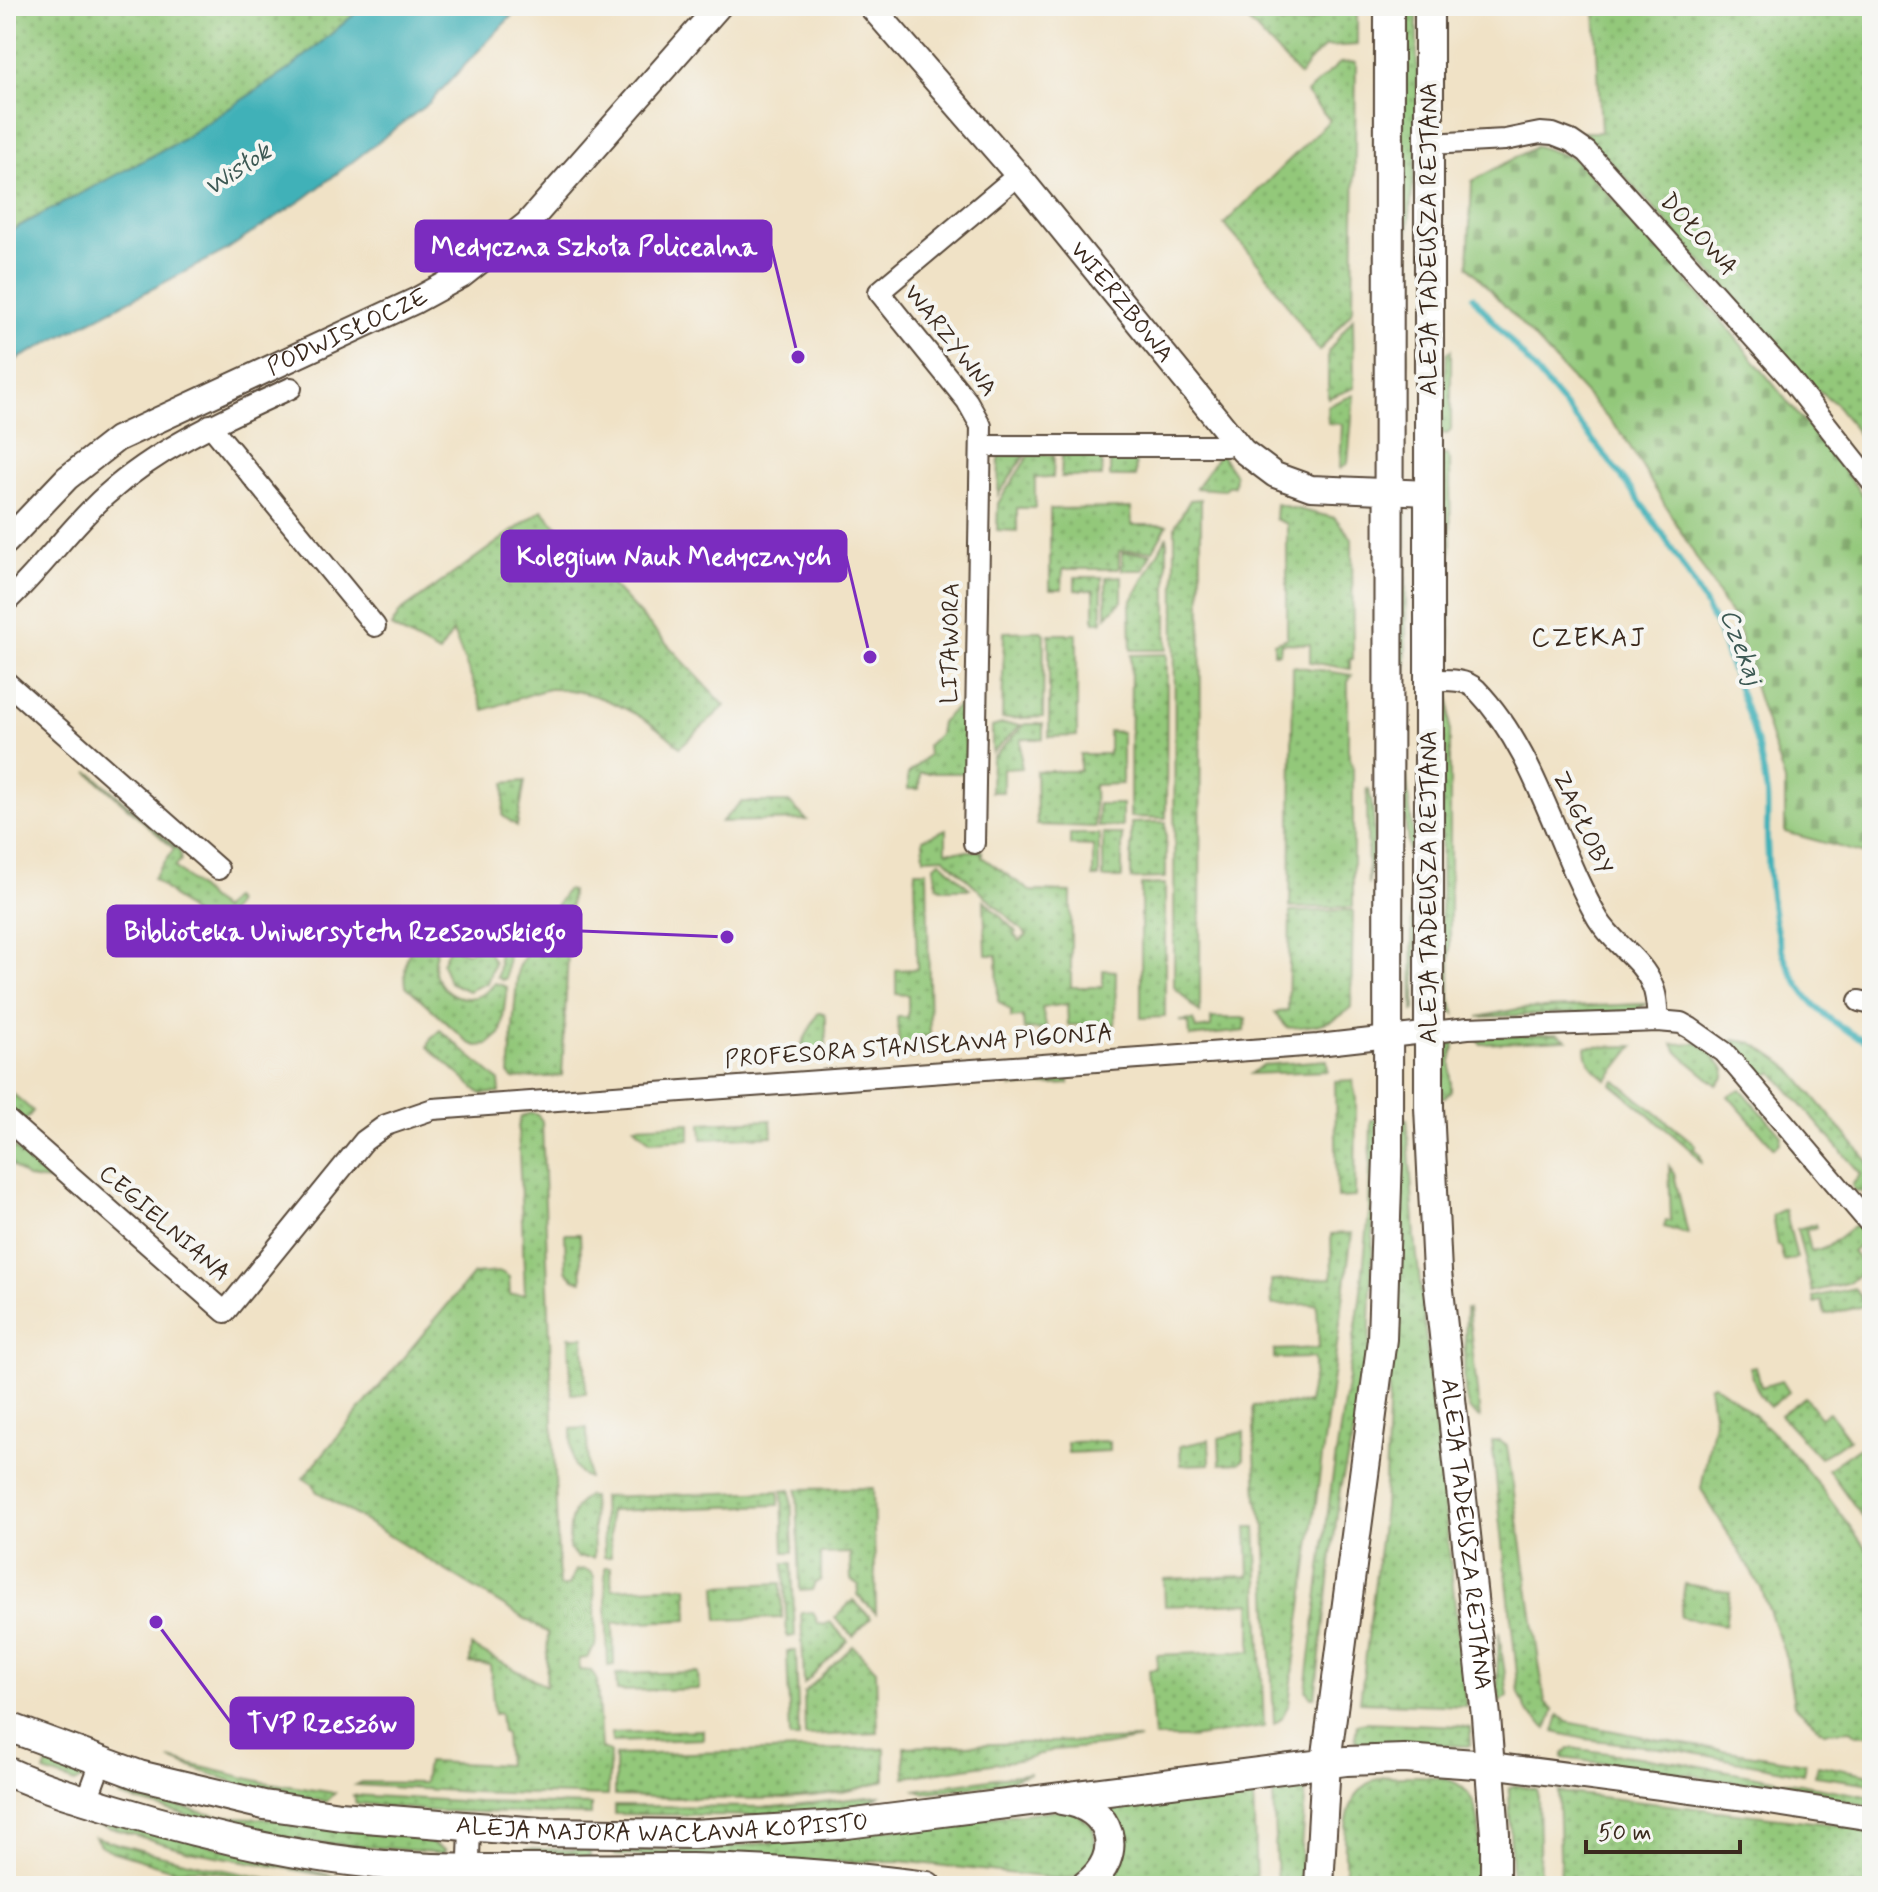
<svg xmlns="http://www.w3.org/2000/svg" width="1878" height="1892" font-family="Mynerve,sans-serif">
<style>
.green{fill:url(#green-dots);stroke:#67794c;stroke-width:2}
.cemetery{fill:url(#cemetery-stones);stroke:#67794c;stroke-width:2}
.water{fill:#40b1b8;stroke:#3e6e6b;stroke-width:2}
.lines{fill:none;stroke-linecap:round;stroke-linejoin:round}
.stream{stroke:#40b1b8;stroke-width:6}
.minor-casing{stroke:#564637;stroke-width:24}
.tertiary-casing{stroke:#564637;stroke-width:28}
.secondary-casing{stroke:#564637;stroke-width:32}
.minor{stroke:#fff;stroke-width:20}
.tertiary{stroke:#fff;stroke-width:24}
.secondary{stroke:#fff;stroke-width:28}
.labels{text-anchor:middle;dominant-baseline:central;stroke-width:8;stroke-linejoin:round;paint-order:stroke}
.street-label{font-size:24px;fill:#3b2a1e;stroke:#f6f6f2}
.water-label{font-size:26px;font-style:italic;fill:#3d5954;stroke:#f6f6f2}
.neighbourhood-label{font-size:26px;letter-spacing:2px;fill:#3b2a1e;stroke:#f6f6f2}
.leader{fill:none;stroke:#7b2cbf;stroke-width:3}
.callout-dot{fill:#7b2cbf;stroke:#f6f6f2;stroke-width:3}
.callout{fill:#7b2cbf;stroke:#7b2cbf;stroke-width:3}
.callout-label{font-size:26px;text-anchor:middle;font-weight:bold;fill:#fff}
</style>
<defs>
<pattern id="green-dots" width="8" height="8" patternUnits="userSpaceOnUse" patternTransform="scale(2)"><rect width="8" height="8" fill="#93c87a"/><path d="M2 2h.1M6 6h.1" fill="none" stroke="#79a363" stroke-width="1.8" stroke-linecap="round"/></pattern>
<pattern id="cemetery-stones" width="16" height="16" patternUnits="userSpaceOnUse" patternTransform="scale(2)"><rect width="16" height="16" fill="#93c87a"/><path d="M2 7V4a2 2 0 0 1 4 0v3zM10 15v-3a2 2 0 0 1 4 0v3z" fill="#79a363"/></pattern>
</defs>
<rect width="100%" height="100%" fill="#f6f6f2"/>
<filter id="ink" filterUnits="userSpaceOnUse"><feTurbulence type="fractalNoise" baseFrequency=".0125" numOctaves="2"/><feDisplacementMap in="SourceGraphic" scale="16" xChannelSelector="R" yChannelSelector="G"/><feConvolveMatrix kernelMatrix="1 2 1 2 8 2 1 2 1" color-interpolation-filters="sRGB"/></filter>
<filter id="wash" filterUnits="userSpaceOnUse"><feTurbulence type="fractalNoise" baseFrequency=".006" numOctaves="4" result="noise"/><feDisplacementMap in="SourceGraphic" scale="32" xChannelSelector="R" yChannelSelector="G"/><feGaussianBlur stdDeviation="1.8" result="paint"/><feColorMatrix in="noise" values="0 0 0 0 0 0 0 0 0 0 0 0 0 0 0 0 0 1.4 0 .05"/><feComposite in="paint" operator="in"/></filter>
<g filter="url(#wash)">
<rect width="100%" height="100%" fill="#f0e2c6"/>
<!-- green -->
<g class="green">
<polygon points="6,6 364,6 293,67 175,144 6,233"/>
<polygon points="1234,6 1266,6 1281,24 1311,22 1313,14 1320,8 1357,6 1357,45 1325,47 1310,61 1300,76"/>
<polygon points="1401,6 1417,6 1417,150 1407,239 1406,433 1400,433"/>
<polygon points="1595,6 1872,6 1872,453 1836,404 1805,380 1661,216 1583,132 1601,132"/>
<polygon points="1356,62 1353,310 1319,351 1259,264 1224,224 1330,120 1306,93 1340,63"/>
<polygon points="1353,318 1354,388 1328,398 1328,352"/>
<polygon points="1451,350 1451,429 1447,434 1440,433 1447,353"/>
<polygon points="1354,395 1348,463 1340,469 1342,424 1328,423 1327,406"/>
<polygon points="999,455 1025,455 998,495"/>
<polygon points="1029,455 1054,455 1053,478 1035,478 1035,508 1017,508 1017,531 997,530 998,503"/>
<polygon points="1062,455 1102,455 1102,477 1061,477"/>
<polygon points="1440,455 1447,455 1450,460 1451,577 1446,578 1440,570"/>
<polygon points="1110,456 1135,456 1136,477 1110,477"/>
<polygon points="1218,456 1222,456 1235,475 1234,486 1228,486 1225,490 1196,488"/>
<polygon points="1201,499 1200,1013 1174,987 1175,526 1190,500"/>
<polygon points="1276,504 1335,518 1352,538 1353,659 1350,659 1350,669 1310,662 1310,644 1281,643 1280,653 1274,653 1274,643 1287,638 1287,524 1275,519"/>
<polygon points="1131,508 1132,525 1167,525 1153,550 1119,551 1119,569 1063,569 1062,589 1050,589 1050,509"/>
<path d="M542 510 725 706 680 747C649 717 596 688 550 689 539 690 499 706 484 710L453 632 439 653 391 627 400 612Z"/>
<polygon points="1401,514 1406,515 1406,774 1417,871 1415,1010 1413,1011 1411,872 1400,774"/>
<polygon points="1167,536 1167,650 1131,650 1130,604"/>
<polygon points="1122,553 1151,553 1143,570 1122,570"/>
<polygon points="1122,576 1122,601 1106,617 1106,577"/>
<polygon points="1075,577 1102,577 1102,622 1094,622 1094,590 1075,590"/>
<polygon points="1445,590 1450,590 1450,670 1443,663 1440,597"/>
<polygon points="1041,631 1044,634 1043,717 1002,719 1004,632"/>
<polygon points="1049,634 1077,634 1077,736 1049,737"/>
<polygon points="1167,654 1166,818 1130,817 1131,655"/>
<polygon points="1293,666 1352,675 1348,682 1348,750 1353,769 1353,907 1290,908"/>
<polygon points="1450,691 1450,998 1455,1014 1444,1009 1441,1003 1442,699"/>
<polygon points="966,698 966,773 920,773 919,789 908,789 908,774 928,755 927,746 939,734 941,722"/>
<polygon points="1002,724 1021,725 992,753 992,727"/>
<polygon points="1025,724 1043,724 1043,739 1021,739 1021,768 1003,769 1003,792 991,792 992,758"/>
<polygon points="1109,731 1122,732 1122,784 1094,785 1095,827 1037,825 1036,771 1080,771 1080,754 1109,754"/>
<polygon points="88,772 94,775 180,851 181,860 175,867 222,910 232,898 236,902 216,935 153,878 174,849"/>
<polygon points="525,781 517,826 503,816 505,783"/>
<path d="M1367 789H1369C1377 825 1374 849 1368 885Z"/>
<polygon points="741,802 789,802 807,820 721,822"/>
<polygon points="1098,804 1122,804 1122,826 1098,827"/>
<polygon points="1166,822 1166,878 1131,879 1131,823"/>
<polygon points="946,829 946,851 982,851 982,857 1030,891 1071,892 1071,987 1103,987 1103,970 1116,971 1115,1025 1068,1025 1067,1004 1042,1008 1051,1047 1047,1046 1041,1029 1024,1030 1023,1017 1011,1018 1011,1011 998,1001 997,955 986,955 984,900 1016,932 1014,935 1020,941 1027,935 944,857 924,858 923,839"/>
<polygon points="1070,834 1099,834 1099,877 1093,877 1093,846 1070,845"/>
<rect x="1103" y="834" width="19" height="44"/>
<polygon points="940,861 943,863 970,889 944,889 937,886 934,866"/>
<polygon points="915,871 927,871 930,1036 923,1036 923,1055 911,1058 899,1046 897,1017 908,1017 908,995 896,994 896,970 917,969"/>
<polygon points="1165,884 1165,1017 1141,1018 1141,885"/>
<polygon points="566,890 571,891 562,1076 513,1079 509,1075 518,967"/>
<path d="M1353 910 1351 1007C1335 1025 1309 1027 1287 1028L1275 1012 1288 1011 1290 912Z"/>
<path d="M510 924 506 978 502 980 497 977C501 962 500 949 488 939L490 930Z"/>
<path d="M424 929 443 940C413 979 466 1021 495 983L507 987 501 1033 487 1045 477 1046 469 1043 406 986C403 962 408 947 424 929Z"/>
<polygon points="451,944 458,950 467,953 485,944 494,963 487,983 468,991 449,982 442,963"/>
<polygon points="1646,1004 1635,1011 1478,1017 1518,1009"/>
<polygon points="818,1013 824,1013 826,1017 826,1050 819,1055 795,1057"/>
<polygon points="1211,1018 1246,1018 1245,1031 1190,1037 1189,1023 1179,1021 1193,1020 1196,1029 1211,1027"/>
<polygon points="440,1030 499,1081 500,1093 481,1094 428,1047 431,1038"/>
<polygon points="1557,1034 1567,1040 1481,1044 1478,1040 1478,1037"/>
<polygon points="1456,1040 1451,1061 1451,1091 1445,1097 1440,1097 1443,1051"/>
<polygon points="1734,1040 1753,1043 1789,1067 1872,1166 1872,1186 1865,1193 1854,1190 1852,1185 1861,1174 1773,1072 1760,1079 1735,1051"/>
<polygon points="1698,1043 1709,1051 1725,1069 1724,1077 1717,1085 1677,1052 1673,1044"/>
<path d="M1634 1046 1607 1080C1595 1070 1586 1064 1586 1047Z"/>
<polygon points="1327,1060 1328,1071 1251,1074 1262,1065"/>
<polygon points="1068,1070 1069,1084 1012,1087 1018,1077 1024,1074"/>
<polygon points="1352,1080 1356,1099 1355,1197 1337,1198 1335,1081"/>
<polygon points="1615,1080 1696,1145 1694,1149 1700,1154 1702,1164 1691,1150 1612,1084"/>
<polygon points="6,1088 33,1111 23,1123 6,1108"/>
<polygon points="1741,1089 1781,1135 1780,1142 1774,1148 1728,1096"/>
<path d="M532 1113 538 1115 542 1121 559 1586H569L576 1570C584 1569 591 1569 594 1577L596 1645 587 1658 579 1659V1670L591 1671 597 1680 601 1749 610 1752 608 1796 471 1792 356 1785 362 1782 424 1783 427 1762 507 1765 505 1734 502 1732 500 1713 494 1714 490 1665 470 1663 471 1646 546 1686 548 1633 316 1491 314 1485 303 1478 473 1274 501 1272 509 1277 510 1295 525 1294 518 1127 521 1116Z"/>
<polygon points="1377,1119 1369,1352 1358,1415 1340,1489 1315,1697 1311,1697 1306,1690 1331,1487 1360,1300 1369,1213 1371,1120"/>
<polygon points="1400,1119 1407,1119 1415,1237 1466,1706 1360,1702 1384,1507"/>
<polygon points="771,1120 772,1136 702,1139 701,1123"/>
<polygon points="690,1123 690,1139 650,1141 634,1126"/>
<polygon points="6,1134 11,1138 8,1142 51,1181 27,1178 6,1160"/>
<polygon points="1669,1166 1674,1174 1688,1234 1664,1227 1666,1221 1671,1221"/>
<polygon points="1785,1209 1797,1258 1784,1261 1780,1246 1777,1246 1772,1215"/>
<polygon points="1815,1224 1816,1227 1806,1230 1811,1251 1827,1247 1854,1226 1858,1225 1865,1233 1866,1240 1852,1252 1866,1268 1850,1282 1812,1292 1797,1229"/>
<polygon points="1352,1233 1289,1704 1281,1719 1274,1724 1265,1527 1257,1500 1253,1406 1308,1403 1314,1372 1314,1358 1274,1359 1274,1350 1319,1348 1317,1304 1272,1305 1271,1281 1332,1278 1331,1234"/>
<polygon points="565,1234 580,1234 582,1281 574,1279 566,1270"/>
<polygon points="1854,1288 1868,1305 1825,1315 1822,1301 1814,1303 1813,1297"/>
<path d="M1466 1309H1468L1480 1418C1475 1415 1473 1415 1470 1410 1460 1393 1466 1331 1466 1309Z"/>
<polygon points="569,1337 584,1337 586,1393 571,1394"/>
<path d="M1756 1366 1761 1387 1782 1381 1789 1392 1770 1407C1758 1395 1754 1383 1750 1367Z"/>
<path d="M1713 1384C1780 1427 1824 1491 1870 1554L1872 1566V1735H1857L1851 1730 1824 1732 1794 1705 1786 1658 1761 1588 1701 1489 1714 1420 1709 1386Z"/>
<polygon points="1805,1397 1820,1417 1829,1412 1849,1439 1820,1458 1780,1415"/>
<path d="M587 1428 588 1478C568 1472 572 1447 571 1429Z"/>
<polygon points="1244,1432 1244,1459 1239,1463 1220,1464 1219,1438"/>
<polygon points="1209,1440 1210,1464 1181,1465 1180,1446"/>
<polygon points="1109,1441 1109,1451 1068,1453 1067,1442"/>
<polygon points="1492,1441 1500,1441 1507,1446 1545,1702 1554,1711 1547,1729 1527,1711 1519,1693"/>
<polygon points="1864,1444 1872,1452 1872,1530 1828,1469"/>
<polygon points="873,1488 876,1613 857,1595 859,1585 851,1580 850,1553 821,1554 821,1580 815,1583 812,1590 800,1591 797,1489"/>
<polygon points="791,1490 793,1552 784,1552 782,1491"/>
<polygon points="779,1491 779,1505 609,1511 611,1557 604,1557 602,1497"/>
<path d="M587 1496 592 1497 594 1558H578L569 1549C569 1529 569 1508 587 1496Z"/>
<polygon points="1247,1527 1256,1527 1264,1727 1190,1738 1154,1738 1149,1670 1158,1669 1157,1655 1251,1651 1251,1603 1165,1606 1164,1579 1249,1576"/>
<polygon points="784,1563 792,1563 795,1636 787,1637"/>
<polygon points="605,1567 611,1567 612,1589 687,1586 688,1620 613,1623 614,1665 608,1666"/>
<polygon points="781,1583 782,1618 718,1620 716,1586"/>
<polygon points="1685,1584 1730,1592 1725,1625 1680,1617"/>
<polygon points="853,1600 871,1618 853,1636 835,1618"/>
<polygon points="813,1612 818,1623 824,1625 830,1622 848,1641 804,1684 801,1613"/>
<polygon points="1499,1632 1508,1696 1500,1702 1497,1677"/>
<polygon points="853,1646 876,1670 878,1733 805,1736 804,1693"/>
<polygon points="787,1651 796,1651 799,1738 790,1738"/>
<polygon points="698,1672 699,1689 617,1691 616,1674"/>
<polygon points="1559,1715 1567,1722 1671,1742 1805,1763 1803,1774 1683,1751 1585,1739 1554,1732"/>
<polygon points="1365,1722 1460,1726 1470,1728 1471,1744 1468,1746 1358,1743 1355,1739 1357,1724"/>
<polygon points="703,1730 703,1739 612,1742 611,1733"/>
<polygon points="1140,1739 1103,1746 1053,1750 1031,1758 905,1777 904,1747"/>
<path d="M885 1748V1780C819 1808 689 1797 615 1796V1755Z"/>
<polygon points="1570,1748 1684,1763 1872,1797 1872,1806 1686,1774 1563,1758 1563,1754"/>
<polygon points="49,1759 83,1770 84,1778 75,1783 44,1772"/>
<polygon points="169,1759 263,1782 335,1793 326,1802 247,1787"/>
<polygon points="1818,1765 1872,1775 1872,1784 1815,1776"/>
<polygon points="1030,1773 1003,1783 923,1793 916,1790"/>
<path d="M1389 1776C1407 1777 1429 1774 1446 1779 1490 1791 1479 1852 1478 1886H1346C1345 1846 1336 1784 1389 1776Z"/>
<polygon points="1300,1781 1305,1782 1306,1786 1301,1847 1301,1886 1277,1886 1273,1793 1276,1784"/>
<polygon points="1514,1785 1536,1789 1538,1797 1540,1886 1512,1886 1509,1789"/>
<polygon points="1253,1787 1256,1886 1103,1886 1106,1804"/>
<polygon points="1558,1792 1872,1829 1872,1886 1561,1886"/>
<polygon points="120,1793 218,1816 270,1819 412,1835 446,1850 444,1853 309,1842 225,1826 119,1796"/>
<polygon points="353,1795 478,1802 591,1805 591,1815 432,1811 356,1803"/>
<polygon points="879,1796 862,1808 777,1816 615,1814 615,1806 773,1807"/>
<polygon points="1056,1810 1073,1810 1093,1826 1097,1855 1075,1877 1059,1879 901,1861 830,1862 615,1855 616,1850 694,1851"/>
<polygon points="102,1821 112,1821 345,1879 189,1851 97,1824"/>
<path d="M95 1837C166 1859 237 1873 310 1886H296L198 1869 173 1870 111 1851 100 1845Z"/>
<polygon points="528,1849 590,1850 590,1857 508,1854"/>
</g>
<!-- cemetery -->
<polygon class="cemetery" points="1537,146 1573,158 1640,226 1727,327 1872,506 1872,856 1785,832 1785,782 1742,648 1739,629 1623,435 1468,266 1472,181"/>
<!-- water -->
<polygon class="water" points="364,6 521,6 429,103 305,198 225,251 6,365 6,233 175,144 292,67"/>
<g class="lines">
<!-- stream -->
<path class="stream" d="M1473 297C1559 400 1653 501 1714 622 1721 636 1725 653 1731 668 1747 710 1762 750 1767 795 1768 809 1767 824 1767 838 1771 932 1778 1001 1872 1044"/>
</g>
</g>
<g filter="url(#ink)">
<g class="lines">
<!-- minor casing -->
<g class="minor-casing">
<g id="minor">
<polyline points="1429,144 1505,140 1540,133 1553,134 1571,141 1587,152 1788,376 1872,482"/>
<polyline points="210,425 375,626"/>
<polyline points="982,446 1226,446 1234,441"/>
<path d="M6 602C42 569 70 527 106 495 161 446 226 418 291 388"/>
<path d="M1429 680C1444 680 1465 678 1476 689 1537 752 1555 845 1598 919 1613 944 1642 959 1652 985 1657 995 1657 1009 1658 1021"/>
<polyline points="6,682 218,869"/>
<polyline points="974,843 981,426 967,401 879,292 1018,175"/>
<polyline points="1859,1001 1872,1004"/>
<polyline points="6,1119 225,1312 364,1141 386,1125 433,1109 1318,1045 1468,1028 1658,1021 1681,1023 1690,1028 1724,1052 1872,1226"/>
<polyline points="87,1800 101,1762"/>
<polyline points="468,1886 470,1828"/>
</g>
</g>
<!-- tertiary casing -->
<g class="tertiary-casing">
<g id="tertiary">
<path id="s1" d="M871 6 1018 175 1243 451 1275 475 1311 488 1429 493"/>
<path id="s2" d="M6 542 67 478 117 439 415 301 461 276 527 224 719 6"/>
<polyline points="1490,1765 1738,1797 1872,1818"/>
</g>
</g>
<!-- secondary casing -->
<g class="secondary-casing">
<g id="secondary">
<path id="s3" d="M1429 6V1107L1437 1272 1486 1716 1495 1834V1886"/>
<path id="s4" d="M6 1726 139 1775 264 1805 340 1816 540 1832 693 1834 839 1825 1346 1761 1404 1759 1490 1765"/>
<path d="M6 1771C41 1787 78 1798 115 1809 211 1838 312 1861 412 1867 505 1872 598 1867 691 1868 770 1869 849 1876 927 1886"/>
<path d="M1062 1800C1112 1806 1127 1855 1085 1886"/>
<polyline points="1319,1886 1326,1762 1382,1339 1388,1156 1389,6"/>
</g>
</g>
<!-- minor -->
<use href="#minor" class="minor"/>
<!-- tertiary -->
<use href="#tertiary" class="tertiary"/>
<!-- secondary -->
<use href="#secondary" class="secondary"/>
</g>
</g>
<g class="labels">
<!-- street labels -->
<g class="street-label">
<text transform="translate(1698 235) rotate(48)">DOŁOWA</text>
<text transform="translate(1429 239) rotate(-90)">ALEJA TADEUSZA REJTANA</text>
<text stroke="none"><textPath href="#s1" startOffset="388">WIERZBOWA</textPath></text>
<text stroke="none"><textPath href="#s2" startOffset="406">PODWISŁOCZE</textPath></text>
<text transform="translate(950 341) rotate(52)">WARZYWNA</text>
<text transform="translate(951 643) rotate(-89)">LITAWORA</text>
<text transform="translate(1582 823) rotate(65)">ZAGŁOBY</text>
<text transform="translate(1429 887) rotate(-90)">ALEJA TADEUSZA REJTANA</text>
<text transform="translate(919 1047) rotate(-4)">PROFESORA STANISŁAWA PIGONIA</text>
<text transform="translate(164 1224) rotate(41)">CEGIELNIANA</text>
<text stroke="none"><textPath href="#s3" startOffset="1530">ALEJA TADEUSZA REJTANA</textPath></text>
<text stroke="none"><textPath href="#s4" startOffset="670">ALEJA MAJORA WACŁAWA KOPISTO</textPath></text>
</g>
<!-- water labels -->
<g class="water-label">
<text transform="translate(238 170) rotate(-34)">Wisłok</text>
<text transform="translate(1741 647) rotate(69)">Czekaj</text>
</g>
<!-- neighbourhood labels -->
<g class="neighbourhood-label">
<text x="1589" y="639">CZEKAJ</text>
</g>
</g>
<!-- callouts -->
<path class="leader" d="M798 357L771 246M870 657L846 556M727 937L581 931M156 1622L231 1723"/>
<g class="callout-dot">
<circle cx="798" cy="357" r="8"/>
<circle cx="870" cy="657" r="8"/>
<circle cx="727" cy="937" r="8"/>
<circle cx="156" cy="1622" r="8"/>
</g>
<g class="callout">
<rect x="416" y="221" width="355" height="50" rx="8"/>
<rect x="502" y="531" width="344" height="50" rx="8"/>
<rect x="108" y="906" width="473" height="50" rx="8"/>
<rect x="231" y="1698" width="182" height="50" rx="8"/>
</g>
<g class="callout-label">
<text x="594" y="255">Medyczna Szkoła Policealna</text>
<text x="674" y="565">Kolegium Nauk Medycznych</text>
<text x="345" y="940">Biblioteka Uniwersytetu Rzeszowskiego</text>
<text x="322" y="1732">TVP Rzeszów</text>
</g>
<!-- margin -->
<rect width="1878" height="1892" fill="none" stroke="#f6f6f2" stroke-width="32"/>
<!-- scale -->
<path d="M1586 1840v12h154v-12" fill="none" stroke="#3b2a1e" stroke-width="4"/>
<text x="1598" y="1840" font-size="24" fill="#3b2a1e" stroke="#f6f6f2" stroke-width="6" paint-order="stroke">50 m</text>
</svg>
